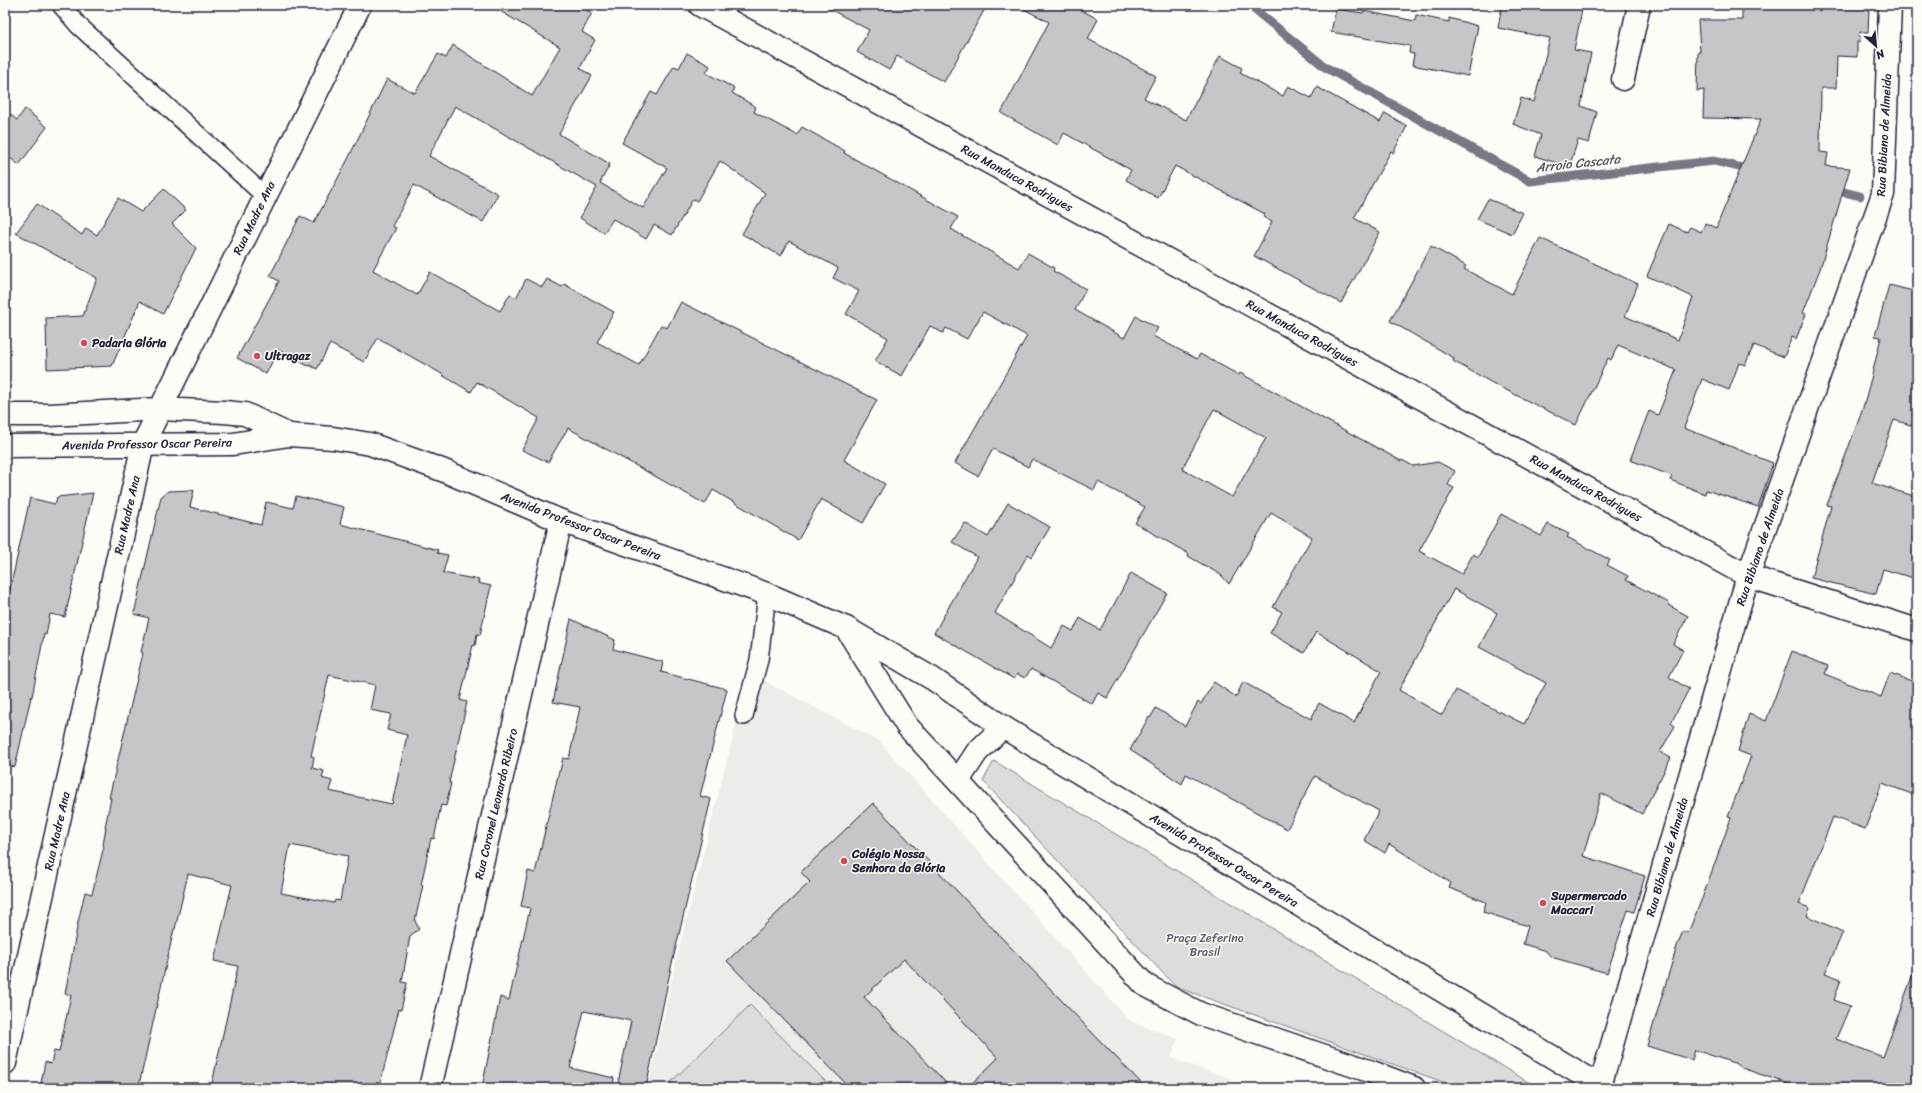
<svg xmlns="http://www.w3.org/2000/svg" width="1922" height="1093" font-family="Sriracha,sans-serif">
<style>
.built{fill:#ecece9}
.green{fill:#dddcdb;stroke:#807f8b}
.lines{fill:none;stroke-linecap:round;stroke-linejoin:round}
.stream{stroke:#787885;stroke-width:9}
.building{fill:#c6c6c8;stroke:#22223b;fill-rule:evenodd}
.lane-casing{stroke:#22223b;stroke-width:20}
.street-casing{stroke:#22223b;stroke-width:25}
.secondary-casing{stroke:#22223b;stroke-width:25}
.lane{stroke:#fdfcf7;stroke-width:17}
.street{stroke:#fdfcf7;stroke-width:22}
.secondary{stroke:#fdfcf7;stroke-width:22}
.poi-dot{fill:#d1495b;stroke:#fdfcf7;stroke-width:1.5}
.labels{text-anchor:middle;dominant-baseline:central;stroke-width:3;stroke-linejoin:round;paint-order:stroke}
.street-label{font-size:12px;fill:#22223b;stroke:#fdfcf7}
.poi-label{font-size:12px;font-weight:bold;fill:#22223b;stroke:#fdfcf7;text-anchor:start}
.park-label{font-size:12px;fill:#5a5a6b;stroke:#fdfcf7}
.water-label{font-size:13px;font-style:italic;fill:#545466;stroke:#fdfcf7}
</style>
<rect width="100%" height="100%" fill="#fdfcf7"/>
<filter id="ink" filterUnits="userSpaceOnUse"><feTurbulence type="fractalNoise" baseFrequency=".025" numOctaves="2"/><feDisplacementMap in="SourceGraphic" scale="8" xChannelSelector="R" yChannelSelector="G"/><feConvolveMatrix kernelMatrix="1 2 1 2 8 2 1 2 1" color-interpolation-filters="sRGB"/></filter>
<g filter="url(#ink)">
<!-- built -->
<polygon class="built" points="749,673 879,741 1130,1021 1178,1039 1171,1058 1232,1079 1229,1088 648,1088 675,966"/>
<!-- green -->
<g class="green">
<polygon points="994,761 1538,1088 1460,1088 1176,987 983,781"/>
<polygon points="750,1005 832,1088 674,1088 670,1083"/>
</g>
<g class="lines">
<!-- stream -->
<g class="stream">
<polyline points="1249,5 1325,67 1530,181 1714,161 1751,170"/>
<polyline points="1832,189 1860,196"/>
</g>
</g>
<!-- building -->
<g class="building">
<path d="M490 5H577L592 13 582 32 595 40 580 68 592 76 559 134 610 164 600 183 643 208 667 168 622 143 651 92 657 95 674 66 679 68 687 53 710 66 706 73 734 88 732 93 756 107 754 112 797 135 802 127 845 151 844 153 958 217 951 229 1019 268 1028 253 1054 268 1053 271 1086 289 1075 310 1124 338 1136 316 1158 328 1153 336 1197 359 1200 354 1239 375 1240 373 1401 461 1402 460 1413 466 1438 462 1455 471 1448 485 1454 488 1419 551 1462 574 1473 554 1478 557 1501 514 1541 536 1548 524 1569 534 1567 537 1610 560 1607 565 1628 576 1626 580 1669 603 1668 605 1688 616 1673 644 1683 650 1669 677 1689 689 1671 723 1675 726 1660 752 1671 758 1642 814 1601 793 1583 856 1645 876 1634 912 1628 910 1607 973 1551 957 1546 951 1523 944 1528 926 1483 912 1486 902 1449 888 1451 883 1389 844 1385 853 1364 840 1379 811 1315 776 1287 829 1186 774 1182 784 1130 750 1149 717 1150 718 1156 708 1185 726 1198 702 1201 704 1214 682 1236 697 1243 682 1311 719 1319 703 1354 723 1381 671 1316 632 1304 653 1270 633 1282 612 1273 607 1312 537 1271 513 1229 584 1221 575 1188 556 1189 554 1135 523 1145 507 1098 482 1094 490 1032 459 1028 467 993 449 978 476 955 463 1027 336 983 312 967 339 946 328 943 333 930 326 902 376 875 361 888 338 846 314 859 291 833 278 838 268 789 241 781 256 742 234 765 193 720 161 697 201 693 199 672 235 654 225 646 239 613 219 604 233 580 218 597 187 455 106 429 156 498 194 483 222 414 185 392 226 396 228 373 270 417 295 430 272 500 311 510 294 516 298 526 279 542 287 547 279 562 287 564 284 614 312 597 342 639 365 661 325 667 328 681 302 877 400 844 460 885 484 863 523 821 499 798 540 713 490 705 504 568 428 548 462 522 450 539 418 477 382 471 392 442 375V374L378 338 364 362 330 344 317 369 309 365 308 366 278 350 266 374 237 358 279 281 270 276 300 216 314 223 347 161 387 79 415 93 438 54 446 58 453 45 532 96 560 47ZM1214 409 1266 438 1232 497 1182 469ZM1454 589 1497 613 1479 647 1546 683 1524 724 1456 690 1442 715 1399 690Z"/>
<polygon points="822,5 987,5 944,82 897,56 889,70 857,52 869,30"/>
<polygon points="1016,5 1072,5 1098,19 1088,39 1156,76 1144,98 1186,120 1220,56 1242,68 1240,73 1283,96 1288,86 1311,98 1317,87 1380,122 1385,113 1407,126 1393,153 1391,151 1354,218 1380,232 1341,303 1254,256 1272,222 1263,217 1265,214 1175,166 1158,198 1126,180 1131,170 1064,133 1058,145 1001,113 1049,22"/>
<polygon points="1502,5 1583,5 1574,50 1591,53 1581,106 1597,112 1589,143 1578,140 1569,167 1535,156 1541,135 1513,124 1521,98 1534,102 1550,38 1498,28"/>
<polygon points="1742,5 1864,5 1864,9 1869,9 1868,32 1860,32 1860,41 1857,42 1857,57 1837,56 1836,88 1821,88 1820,152 1828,153 1826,166 1850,168 1820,269 1803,313 1806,314 1796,339 1792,337 1784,357 1754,345 1745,365 1739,363 1729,390 1702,379 1684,428 1773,463 1758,507 1706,490 1705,494 1670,480 1672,476 1630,460 1649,411 1658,415 1676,370 1618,345 1611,360 1608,358 1576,425 1496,385 1453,361 1454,358 1390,321 1431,246 1466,266 1464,269 1512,294 1540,238 1638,284 1625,316 1678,340 1693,297 1647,276 1669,224 1687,232 1690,227 1701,232 1705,223 1716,228 1761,119 1703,118 1704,90 1697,91 1698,52 1700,52 1698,20 1742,20"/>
<polygon points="1336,9 1363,13 1364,11 1415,21 1416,15 1449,22 1449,18 1478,26 1468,76 1412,65 1414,54 1409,53 1410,46 1331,32"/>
<polygon points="25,109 47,127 19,165 5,154 5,110 17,120"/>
<polygon points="164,189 186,210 172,224 196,248 163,314 140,301 112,366 47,369 46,318 83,316 97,278 16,233 37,204 82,235 86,228 97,235 118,198 141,212"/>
<polygon points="1488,199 1523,213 1512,234 1477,219"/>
<polygon points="1889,285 1917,292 1917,427 1894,420 1872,483 1917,497 1917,565 1913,578 1883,569 1876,594 1811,578 1831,506 1827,505 1862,411 1872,375 1881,337 1875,336"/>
<path d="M194 490 190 507 261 525 266 502 293 508 296 496 344 507 340 524 438 550 437 553 448 555 443 573 479 580 478 583 491 586 480 635 477 634 475 646 473 645 460 700 467 702 452 769 449 783H451L446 806 441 805 434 839 431 838 421 885H423L415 921 419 929 410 936 402 982 407 983 401 1010 399 1009 379 1088H211L238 966 214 961 232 885 188 874 175 929H174L139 1085 137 1084 136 1088H40L45 1062 51 1064 54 1051 59 1052 71 995 65 994 78 922 85 892 92 894 104 846 103 845 106 827H105L111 798H109L143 653 141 652 149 618 134 614 161 497 168 491ZM329 675 375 685 370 710 391 714 387 730 407 735 392 804 329 791 332 781 322 778 324 771 312 768 314 757 311 756ZM290 845 348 856 340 901 335 900 334 903 281 893Z"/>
<polygon points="93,493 65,617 50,614 46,635 44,634 32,697 31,697 15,767 5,765 5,612 30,498 55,504 57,497"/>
<polygon points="1008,503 1050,527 1032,557 1028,554 995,613 1051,648 1064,626 1073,631 1080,618 1100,630 1131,573 1167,593 1107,698 1098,693 1092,704 1031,669 1025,678 1017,674 1014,679 934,633 977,557 952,542 965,523 988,537"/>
<polygon points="571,619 615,640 613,649 663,662 661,672 727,689 700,796 711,799 670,972 646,1088 617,1088 631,1021 584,1011 570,1068 614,1078 613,1088 482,1088 500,997 509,1000 530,908 521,906 528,871 535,873 559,771 560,771 563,758 569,759 580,707 553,702"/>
<polygon points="1792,651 1828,666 1825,674 1881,697 1890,673 1917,683 1917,796 1882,783 1865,829 1833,817 1799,904 1810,908 1807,916 1843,932 1825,973 1841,979 1834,1000 1850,1006 1836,1039 1883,1057 1914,971 1917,972 1917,1088 1800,1088 1739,1067 1740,1065 1695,1050 1692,1060 1647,1046 1677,946 1683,931 1688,933 1703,896 1731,818 1728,817 1751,756 1738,751 1749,714 1766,721"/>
<polygon points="873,803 1105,1046 1146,1088 967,1088 998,1058 904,959 864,997 951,1088 850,1088 727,961 810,882 801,872"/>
</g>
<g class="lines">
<!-- lane casing -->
<g class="lane-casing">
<g id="lane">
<polyline points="61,5 78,25 265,196"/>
<polyline points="744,716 759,660 767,594"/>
</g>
</g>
<!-- street casing -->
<g class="street-casing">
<g id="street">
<polyline points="700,5 1748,576 1917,630"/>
<polyline points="1623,79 1639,5"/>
<polyline points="846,628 907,726 1145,985 1201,1014 1372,1072 1414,1088"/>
<polyline points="5,1063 143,444 360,5"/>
<polyline points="1600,1086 1748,576 1883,194 1890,5"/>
<polyline points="430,1088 561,521"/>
</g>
</g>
<!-- secondary casing -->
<g class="secondary-casing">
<g id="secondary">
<polyline points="5,415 50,415 159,409 224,412 245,414 289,435"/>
<polyline points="5,446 233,444 289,435 333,438 370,444 442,470 561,521 767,594 846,628 933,679 1003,727 1604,1088"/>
<polyline points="958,781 977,752 1003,727"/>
</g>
</g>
<!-- lane -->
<use href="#lane" class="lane"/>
<!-- street -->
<use href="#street" class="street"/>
<!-- secondary -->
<use href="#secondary" class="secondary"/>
</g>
</g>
<!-- markers -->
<g class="poi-dot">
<circle cx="84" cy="343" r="4"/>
<circle cx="257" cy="356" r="4"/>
<circle cx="844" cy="861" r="4"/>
<circle cx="1543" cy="903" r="4"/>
</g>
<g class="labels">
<!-- street labels -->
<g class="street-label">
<text transform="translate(1884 135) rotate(-87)">Rua Bibiano de Almeida</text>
<text transform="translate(1017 178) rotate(29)">Rua Manduca Rodrigues</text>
<text transform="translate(254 218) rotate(-64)">Rua Madre Ana</text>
<text transform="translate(1302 333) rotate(29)">Rua Manduca Rodrigues</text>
<text transform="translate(147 444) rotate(-1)">Avenida Professor Oscar Pereira</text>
<text transform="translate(1586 488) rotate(29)">Rua Manduca Rodrigues</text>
<text transform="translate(127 515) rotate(-77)">Rua Madre Ana</text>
<text transform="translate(581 526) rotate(21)">Avenida Professor Oscar Pereira</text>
<text transform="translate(1760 547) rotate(-71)">Rua Bibiano de Almeida</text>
<text transform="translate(496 804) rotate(-77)">Rua Coronel Leonardo Ribeiro</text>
<text transform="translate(57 831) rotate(-77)">Rua Madre Ana</text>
<text transform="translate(1667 857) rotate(-74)">Rua Bibiano de Almeida</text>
<text transform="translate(1224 860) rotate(31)">Avenida Professor Oscar Pereira</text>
</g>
<!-- poi labels -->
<g class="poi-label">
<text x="92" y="343">Padaria Glória</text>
<text x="265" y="356">Ultragaz</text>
<text x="852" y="854">Colégio Nossa<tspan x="852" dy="14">Senhora da Glória</tspan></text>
<text x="1551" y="896">Supermercado<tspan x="1551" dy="14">Maccari</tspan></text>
</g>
<!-- park labels -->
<g class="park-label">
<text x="1205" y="938">Praça Zeferino<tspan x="1205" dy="14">Brasil</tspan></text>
</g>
<!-- water labels -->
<g class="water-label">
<text transform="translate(1578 163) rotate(-6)">Arroio Cascata</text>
</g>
</g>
<!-- margin -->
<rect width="1922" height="1093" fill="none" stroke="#fdfcf7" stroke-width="20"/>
<rect x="10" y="10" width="1902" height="1073" fill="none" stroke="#22223b" stroke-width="1.5" filter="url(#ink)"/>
<!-- north arrow -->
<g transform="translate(1876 46) rotate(153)" stroke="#fdfcf7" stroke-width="3" paint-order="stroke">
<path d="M0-3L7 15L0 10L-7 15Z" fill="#22223b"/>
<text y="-6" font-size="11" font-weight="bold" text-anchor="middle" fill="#22223b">N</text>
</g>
</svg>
